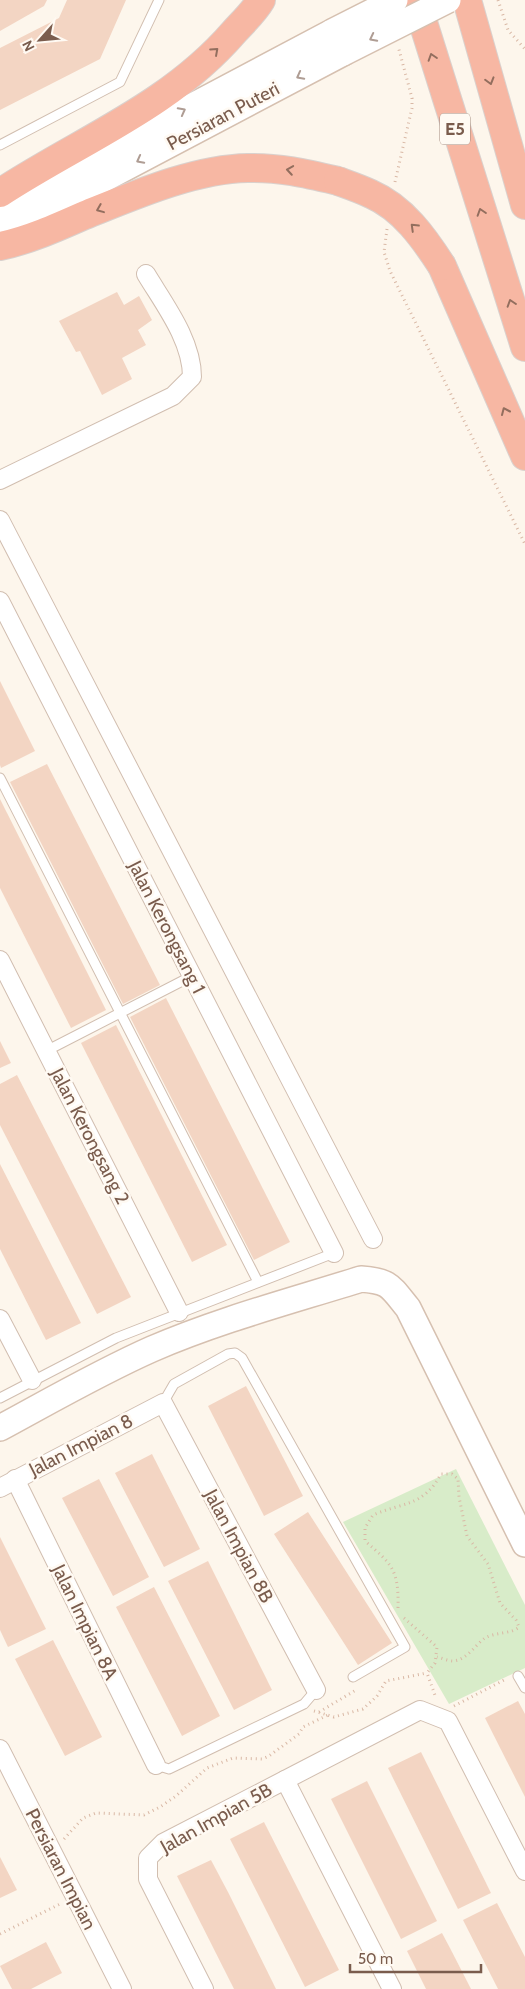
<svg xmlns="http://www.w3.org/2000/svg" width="525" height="1989" font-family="Cabin,sans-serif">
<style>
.green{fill:#d8ecc9}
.building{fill:#f3d5c3}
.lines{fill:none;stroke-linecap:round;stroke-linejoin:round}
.lane-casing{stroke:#d1beb0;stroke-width:11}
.street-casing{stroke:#d1beb0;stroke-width:20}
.secondary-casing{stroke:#d6c0b0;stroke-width:28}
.highway-casing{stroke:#dad1cd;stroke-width:30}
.path{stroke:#d9b8a5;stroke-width:3;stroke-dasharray:1 4;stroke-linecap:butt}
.lane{stroke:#fff;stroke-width:9}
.street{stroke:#fff;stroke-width:18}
.secondary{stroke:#fff;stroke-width:25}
.highway{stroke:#f7b7a3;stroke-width:28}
.secondary-bridge-casing{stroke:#d6c0b0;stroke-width:28;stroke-linecap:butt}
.highway-bridge-casing{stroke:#dad1cd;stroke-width:30;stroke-linecap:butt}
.secondary-bridge{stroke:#fff;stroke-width:25}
.highway-bridge{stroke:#f7b7a3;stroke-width:28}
.oneway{stroke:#af9d94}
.oneway2{stroke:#936e5e}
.labels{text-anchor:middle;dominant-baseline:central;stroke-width:5;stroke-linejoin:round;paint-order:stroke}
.shield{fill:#fffaf3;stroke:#a28b7f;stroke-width:1}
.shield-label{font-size:18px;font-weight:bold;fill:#7a5c4d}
.street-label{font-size:19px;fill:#7a5c4d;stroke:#fffaf3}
</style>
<rect width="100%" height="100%" fill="#fdf6ec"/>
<!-- green -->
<polygon class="green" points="456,1469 525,1605 525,1668 449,1704 343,1522"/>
<!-- building -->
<g class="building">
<polygon points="0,0 47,0 44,6 0,31"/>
<polygon points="67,0 126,0 100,59 0,110 0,48 59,18"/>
<polygon points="117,292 124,305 139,296 152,320 138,330 146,345 122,358 132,379 102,395 80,351 76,352 59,321"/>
<polygon points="0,681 35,751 1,768 0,765"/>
<polygon points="47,764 160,985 123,1004 10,782"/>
<polygon points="0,799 106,1010 71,1028 0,888"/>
<polygon points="166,998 290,1242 254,1260 130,1017"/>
<polygon points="116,1025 227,1245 192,1262 81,1043"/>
<polygon points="0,1041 11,1063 0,1068"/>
<polygon points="17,1075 131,1297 97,1314 0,1125 0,1084"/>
<polygon points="0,1164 81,1323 46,1340 0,1249"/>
<polygon points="246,1386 303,1496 264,1516 208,1406"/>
<polygon points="152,1454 200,1549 164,1567 115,1473"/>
<polygon points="99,1479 149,1577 113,1596 62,1498"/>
<polygon points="308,1512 392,1643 358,1665 274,1534"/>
<polygon points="0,1537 46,1629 8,1647 0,1630"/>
<polygon points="208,1561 272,1690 234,1710 168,1581"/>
<polygon points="154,1587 220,1716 182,1736 116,1607"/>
<polygon points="53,1640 102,1737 65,1756 15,1659"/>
<polygon points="518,1701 525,1714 525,1797 485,1718"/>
<polygon points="421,1752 491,1893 458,1909 388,1768"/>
<polygon points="367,1781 437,1921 401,1939 331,1799"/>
<polygon points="264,1822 339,1970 305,1987 230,1839"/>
<polygon points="0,1857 17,1890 0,1898"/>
<polygon points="211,1860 229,1894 276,1989 234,1989 177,1876"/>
<polygon points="497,1903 525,1957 525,1989 498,1989 463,1920"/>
<polygon points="442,1933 451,1950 471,1989 426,1989 407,1951"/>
<polygon points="46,1942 62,1973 31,1989 12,1989 0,1966"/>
</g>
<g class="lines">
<!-- lane casing -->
<g class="lane-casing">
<g id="lane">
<polyline points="0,145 120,82 159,0"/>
<polyline points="0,778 258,1282"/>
<polyline points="46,1051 192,976"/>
<polyline points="0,1398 116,1338 334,1253"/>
<polyline points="163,1403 174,1384 228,1354 235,1353 242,1358 405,1647 353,1677"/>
<polyline points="518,1676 525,1688"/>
<polyline points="156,1765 169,1769 304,1704 316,1690"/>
</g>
</g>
<!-- street casing -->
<g class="street-casing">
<g id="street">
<path d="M0 480 173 396 192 377C192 340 164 304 146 274"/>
<polyline points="0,520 373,1239"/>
<polyline points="0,601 334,1253"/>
<polyline points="0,960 179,1312"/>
<polyline points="0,1319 32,1380"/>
<polyline points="15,1479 156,1765"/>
<polyline points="0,1488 163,1403 316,1690"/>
<polyline points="0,1749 122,1989"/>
<polyline points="285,1780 420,1710 448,1721 525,1871"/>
<polyline points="204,1989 148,1879 148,1858 163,1843 285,1780 392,1989"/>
</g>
</g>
<!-- secondary casing -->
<g class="secondary-casing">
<g id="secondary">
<polyline points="0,208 332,32"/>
<polyline points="0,234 343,53"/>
<path d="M0 1428C50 1401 100 1372 152 1349 219 1320 291 1301 361 1279 390 1281 390 1286 408 1308L525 1544"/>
</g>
</g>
<!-- highway casing -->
<g class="highway-casing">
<g id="highway">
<polyline points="416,0 525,347"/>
<polyline points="467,0 525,205"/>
<path d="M0 193C81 140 169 107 234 32 243 22 254 12 261 0"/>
<path d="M0 246C29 240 58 227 85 215 135 195 194 169 248 168 279 167 308 174 338 181"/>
<polyline points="442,266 525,456"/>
</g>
</g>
<!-- path -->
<g class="path">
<polyline points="498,0 508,30 525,49"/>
<polyline points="395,182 412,108 412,98 398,46"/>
<polyline points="387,229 384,252 390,271 525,544"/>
<path d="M398 1608C399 1570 392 1564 365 1541V1528L373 1515C403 1502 423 1507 441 1474H452L458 1479 459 1497 467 1536 488 1564 500 1603 516 1620 519 1627C512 1634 495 1632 485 1638 475 1645 467 1660 453 1661 448 1661 442 1658 437 1657"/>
<polyline points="404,1618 437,1647 435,1663 427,1673 436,1698"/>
<polyline points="454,1706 506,1679"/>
<polyline points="314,1711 334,1717 363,1709 377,1696 386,1681 427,1673"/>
<polyline points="319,1712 356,1690"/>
<polyline points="64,1839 83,1818 96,1813 144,1815 160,1807 176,1796 207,1768 233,1758 262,1759 269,1756 299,1734 303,1727 328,1715"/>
<polyline points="0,1934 60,1904"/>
</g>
<!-- lane -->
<use href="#lane" class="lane"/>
<!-- street -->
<use href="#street" class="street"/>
<!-- secondary -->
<use href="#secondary" class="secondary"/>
<!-- highway -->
<use href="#highway" class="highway"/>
<!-- secondary-bridge casing -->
<g class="secondary-bridge-casing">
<g id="secondary-bridge">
<polyline points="332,32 395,0"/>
<polyline points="343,53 448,0"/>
</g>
</g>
<!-- highway-bridge casing -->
<g class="highway-bridge-casing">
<path id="highway-bridge" d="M338 181C349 185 361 189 371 194 403 208 424 238 442 266"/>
</g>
<!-- secondary-bridge -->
<use href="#secondary-bridge" class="secondary-bridge"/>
<!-- highway-bridge -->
<use href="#highway-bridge" class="highway-bridge"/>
</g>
<!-- one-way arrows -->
<defs><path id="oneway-chevron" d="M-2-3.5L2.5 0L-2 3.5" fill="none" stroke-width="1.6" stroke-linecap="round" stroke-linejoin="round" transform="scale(1.25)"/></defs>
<g class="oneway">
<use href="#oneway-chevron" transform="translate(373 38) rotate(153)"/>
<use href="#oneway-chevron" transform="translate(300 76) rotate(152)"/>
<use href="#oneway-chevron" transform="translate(182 111) rotate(-28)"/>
<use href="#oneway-chevron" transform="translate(140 160) rotate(152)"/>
</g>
<g class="oneway2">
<use href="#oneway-chevron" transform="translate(215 51) rotate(-42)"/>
<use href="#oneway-chevron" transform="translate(432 57) rotate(-108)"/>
<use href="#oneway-chevron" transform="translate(490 81) rotate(74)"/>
<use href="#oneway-chevron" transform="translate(290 170) rotate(-171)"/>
<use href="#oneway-chevron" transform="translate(100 209) rotate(158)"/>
<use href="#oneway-chevron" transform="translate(481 212) rotate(-108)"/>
<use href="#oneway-chevron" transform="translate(414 227) rotate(-136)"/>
<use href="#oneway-chevron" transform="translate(511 303) rotate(-108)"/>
<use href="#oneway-chevron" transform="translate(505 411) rotate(-114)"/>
</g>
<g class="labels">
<!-- shield labels -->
<rect class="shield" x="440" y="113.5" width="30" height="31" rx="4"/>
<g class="shield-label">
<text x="455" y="129">E5</text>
</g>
<!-- street labels -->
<g class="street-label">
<text transform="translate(223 116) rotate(-28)">Persiaran Puteri</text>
<text transform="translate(167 927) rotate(63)">Jalan Kerongsang 1</text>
<text transform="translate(90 1136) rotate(63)">Jalan Kerongsang 2</text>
<text transform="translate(81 1445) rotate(-27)">Jalan Impian 8</text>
<text transform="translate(239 1546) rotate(62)">Jalan Impian 8B</text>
<text transform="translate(85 1622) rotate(64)">Jalan Impian 8A</text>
<text transform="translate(216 1818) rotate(-29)">Jalan Impian 5B</text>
<text transform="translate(61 1869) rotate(63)">Persiaran Impian</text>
</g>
</g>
<!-- north arrow -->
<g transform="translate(40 40) rotate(243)" stroke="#fffaf3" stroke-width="4" paint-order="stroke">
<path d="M0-4L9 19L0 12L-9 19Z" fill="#7a5c4d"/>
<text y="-8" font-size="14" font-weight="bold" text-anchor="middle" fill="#7a5c4d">N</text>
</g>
<!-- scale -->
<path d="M350 1964v8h131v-8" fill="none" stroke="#7a5c4d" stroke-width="2.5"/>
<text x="358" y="1964" font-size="15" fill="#7a5c4d" stroke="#fffaf3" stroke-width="4" paint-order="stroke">50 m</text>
</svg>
